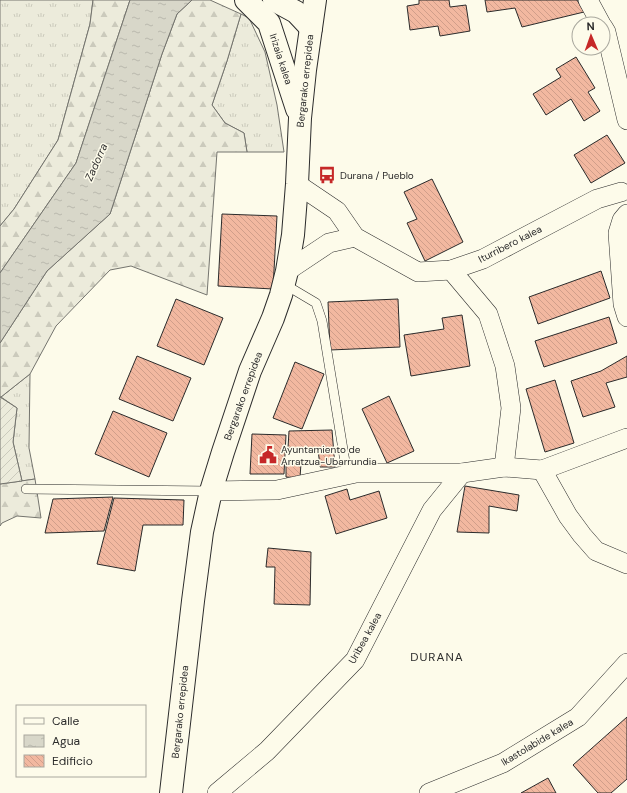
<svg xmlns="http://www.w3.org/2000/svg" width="627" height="793" font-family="'DM Sans',sans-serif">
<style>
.grass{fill:url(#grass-tufts);stroke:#74746e}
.forest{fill:url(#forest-firs);stroke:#74746e}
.garden{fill:url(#garden-furrows);stroke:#74746e}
.water{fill:url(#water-ripples);stroke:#74746e}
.building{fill:url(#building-back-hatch);stroke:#2b2b2b}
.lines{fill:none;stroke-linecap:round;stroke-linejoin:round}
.lane-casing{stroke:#2b2b2b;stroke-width:10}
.street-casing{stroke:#2b2b2b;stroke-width:20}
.secondary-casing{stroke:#2b2b2b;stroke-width:24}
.lane{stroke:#fdfbea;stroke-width:9}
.street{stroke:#fdfbea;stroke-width:19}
.secondary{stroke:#fdfbea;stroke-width:22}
.labels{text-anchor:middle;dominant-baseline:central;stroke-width:3;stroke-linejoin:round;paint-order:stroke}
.street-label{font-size:10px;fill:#2b2b2b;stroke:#fdfbea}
.poi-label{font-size:10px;fill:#2b2b2b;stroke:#fdfbea;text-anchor:start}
.water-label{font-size:11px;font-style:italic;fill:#2b2b2b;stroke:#fdfbea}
.quarter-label{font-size:12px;letter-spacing:1px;fill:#2b2b2b;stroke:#fdfbea}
</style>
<defs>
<pattern id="grass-tufts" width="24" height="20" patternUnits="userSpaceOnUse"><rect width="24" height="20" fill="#ecebdb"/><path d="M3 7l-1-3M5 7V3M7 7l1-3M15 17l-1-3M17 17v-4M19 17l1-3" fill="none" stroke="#cbcabc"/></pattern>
<pattern id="forest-firs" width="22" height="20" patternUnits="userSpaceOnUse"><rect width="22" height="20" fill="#ecebdb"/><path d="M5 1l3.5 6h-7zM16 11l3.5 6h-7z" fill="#cbcabc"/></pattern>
<pattern id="garden-furrows" width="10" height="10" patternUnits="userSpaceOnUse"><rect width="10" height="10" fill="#ecebdb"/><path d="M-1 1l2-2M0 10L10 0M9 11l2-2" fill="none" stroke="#cbcabc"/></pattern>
<pattern id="water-ripples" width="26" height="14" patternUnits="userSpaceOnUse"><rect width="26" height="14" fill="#d8d7c9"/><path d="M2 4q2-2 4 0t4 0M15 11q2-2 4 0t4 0" fill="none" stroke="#bab9ad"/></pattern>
<pattern id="building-back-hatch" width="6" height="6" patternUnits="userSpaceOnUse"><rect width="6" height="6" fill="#f2b8a0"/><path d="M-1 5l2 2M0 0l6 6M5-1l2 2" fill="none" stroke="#d09e8a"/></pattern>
</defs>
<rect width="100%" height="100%" fill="#fdfbea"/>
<!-- grass -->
<g class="grass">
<polygon points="0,0 93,0 90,24 58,140 14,209 0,226"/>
<polygon points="241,14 249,18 265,52 277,105 284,152 247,152 244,133 225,123 212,105 227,61"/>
<polygon points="30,374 29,448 35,479 22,481 13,442 17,408 1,397"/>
</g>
<!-- forest -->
<g class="forest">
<polygon points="93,0 130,0 76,163 0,273 0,226 14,209 58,140 90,24"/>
<polygon points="192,0 210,0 241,14 227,61 212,105 225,123 244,133 247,152 217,152 207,295 131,266 110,270 56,326 30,374 1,397 0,397 0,343 47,271 110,214 162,54 177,14"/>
<polygon points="35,479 41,518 17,516 2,523 0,526 0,484"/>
</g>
<!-- garden -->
<polygon class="garden" points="0,397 17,408 13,442 22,481 0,484"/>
<!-- water -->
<polygon class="water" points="130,0 192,0 177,14 162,54 110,214 47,271 0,343 0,273 76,163"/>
<!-- building -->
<g class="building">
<polygon points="419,0 449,0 450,7 466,5 470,31 440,36 438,26 410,30 407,6 419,4"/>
<polygon points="485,0 577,0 584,12 522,27 515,8 487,12"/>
<polygon points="576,57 595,88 588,92 600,111 584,121 571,99 546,115 533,94 561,77 556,69"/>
<polygon points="607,135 625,163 591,183 574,155"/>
<polygon points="432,179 463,242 425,261 407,223 417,219 404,192"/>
<polygon points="222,214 277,216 273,289 218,286"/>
<polygon points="601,271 610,298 538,324 529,297"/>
<polygon points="176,299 223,318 204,365 157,346"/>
<polygon points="398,299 400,347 330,350 328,302"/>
<polygon points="462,315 470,366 411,376 404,335 444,329 442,318"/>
<polygon points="609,317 617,343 544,367 535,341"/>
<polygon points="137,356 191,378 173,421 119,399"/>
<polygon points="627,356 627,377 606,383 615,407 583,417 571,381 601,371"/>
<polygon points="295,362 324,374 302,429 273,418"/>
<polygon points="555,380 574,443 545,452 526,389"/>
<polygon points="389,396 414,451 387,463 362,409"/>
<polygon points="113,411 167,433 149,477 95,454"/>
<polygon points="332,430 335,467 320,467 318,449 288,448 289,431"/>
<polygon points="252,434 286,435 284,474 250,474"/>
<polygon points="286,463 301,463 300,478 286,477"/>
<polygon points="465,486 519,495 517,511 489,506 489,533 457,532"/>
<polygon points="347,489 350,500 379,491 387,518 336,534 325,496"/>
<polygon points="113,497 104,531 45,533 53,499"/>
<polygon points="114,498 184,500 183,525 143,525 135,571 97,564"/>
<polygon points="268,548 311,552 310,605 274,604 275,567 266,567"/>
<polygon points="627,717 627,779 611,793 598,793 573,765"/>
<polygon points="548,778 556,793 521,793"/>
</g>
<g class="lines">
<!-- lane casing -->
<g class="lane-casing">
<g id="lane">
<polyline points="284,284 316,303 322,321 347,474"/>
<polyline points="26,489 211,491"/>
</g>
</g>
<!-- street casing -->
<g class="street-casing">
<g id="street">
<polyline points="588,0 601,24"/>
<polyline points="603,27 606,32 627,120"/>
<polyline points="297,184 337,211 355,237 418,272 451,270 483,259 597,199 621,192"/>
<polyline points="627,214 622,220 618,233 623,304 627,317"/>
<polyline points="451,270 488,314 505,366 511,408 504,467"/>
<polyline points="287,271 329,243 355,237"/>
<polyline points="542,470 568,516 582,535 596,551 627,564"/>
<polyline points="211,491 277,490 356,473 462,473 504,467 542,470 627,438"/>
<polyline points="217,793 267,751 355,660 432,510 462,473"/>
<polyline points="429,793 503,763 578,717 627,663"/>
</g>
</g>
<!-- secondary casing -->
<g class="secondary-casing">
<g id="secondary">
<polyline points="246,0 269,23 297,109"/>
<polyline points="274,0 296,12 311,28"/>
<polyline points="171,793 193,601 202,532 211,491 223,452 250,371 273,318 281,295 287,271 293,235 297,184 300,118 305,70 315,0"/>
</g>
</g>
<!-- lane -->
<use href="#lane" class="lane"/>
<!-- street -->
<use href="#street" class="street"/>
<!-- secondary -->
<use href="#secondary" class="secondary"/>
</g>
<!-- icons -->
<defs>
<g id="bus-bare" transform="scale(1.38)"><path d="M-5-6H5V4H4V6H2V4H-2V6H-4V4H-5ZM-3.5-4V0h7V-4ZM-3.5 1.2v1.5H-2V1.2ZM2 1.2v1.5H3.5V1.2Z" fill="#c62828" stroke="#fdfbea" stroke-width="2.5" paint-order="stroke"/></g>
<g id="civic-bare" transform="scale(1.38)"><path d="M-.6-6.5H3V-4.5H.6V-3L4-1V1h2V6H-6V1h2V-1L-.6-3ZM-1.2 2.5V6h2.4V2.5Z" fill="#c62828" stroke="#fdfbea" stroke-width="2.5" paint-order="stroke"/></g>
</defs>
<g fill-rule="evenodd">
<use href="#bus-bare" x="327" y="175"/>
<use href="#civic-bare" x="268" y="455"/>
</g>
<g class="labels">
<!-- street labels -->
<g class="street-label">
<text transform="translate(281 59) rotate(72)">Irizaia kalea</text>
<text transform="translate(305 81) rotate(-84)">Bergarako errepidea</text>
<text transform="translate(510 244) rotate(-27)">Iturribero kalea</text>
<text transform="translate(243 396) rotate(-70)">Bergarako errepidea</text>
<text transform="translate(365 638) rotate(-61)">Uribea kalea</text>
<text transform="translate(180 712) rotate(-84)">Bergarako errepidea</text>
<text transform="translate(537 742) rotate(-31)">Ikastolabide kalea</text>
</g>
<!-- poi labels -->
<g class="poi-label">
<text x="340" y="175">Durana / Pueblo</text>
<text x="281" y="449">Ayuntamiento de<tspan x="281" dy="12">Arratzua-Ubarrundia</tspan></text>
</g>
<!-- water labels -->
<g class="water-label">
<text transform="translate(96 162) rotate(-66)">Zadorra</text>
</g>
<!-- quarter labels -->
<g class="quarter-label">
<text x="437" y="657">DURANA</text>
</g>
</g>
<!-- legend -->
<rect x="16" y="705" width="130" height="72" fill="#fdfbea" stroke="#a9a89e"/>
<rect x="24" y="718" width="20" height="6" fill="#fdfbea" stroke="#a9a89e"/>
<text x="52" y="725" font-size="12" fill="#2b2b2b">Calle</text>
<rect x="24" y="735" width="20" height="12" fill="url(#water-ripples)" stroke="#a9a89e"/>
<text x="52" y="745" font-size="12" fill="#2b2b2b">Agua</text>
<rect x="24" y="755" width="20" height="12" fill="url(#building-back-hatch)" stroke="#a9a89e"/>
<text x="52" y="765" font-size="12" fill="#2b2b2b">Edificio</text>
<!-- north arrow -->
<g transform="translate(591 36) rotate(358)"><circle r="19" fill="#fdfbea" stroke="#a9a89e"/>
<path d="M0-3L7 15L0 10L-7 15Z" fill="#c62828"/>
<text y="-6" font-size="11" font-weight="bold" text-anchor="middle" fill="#2b2b2b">N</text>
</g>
</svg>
